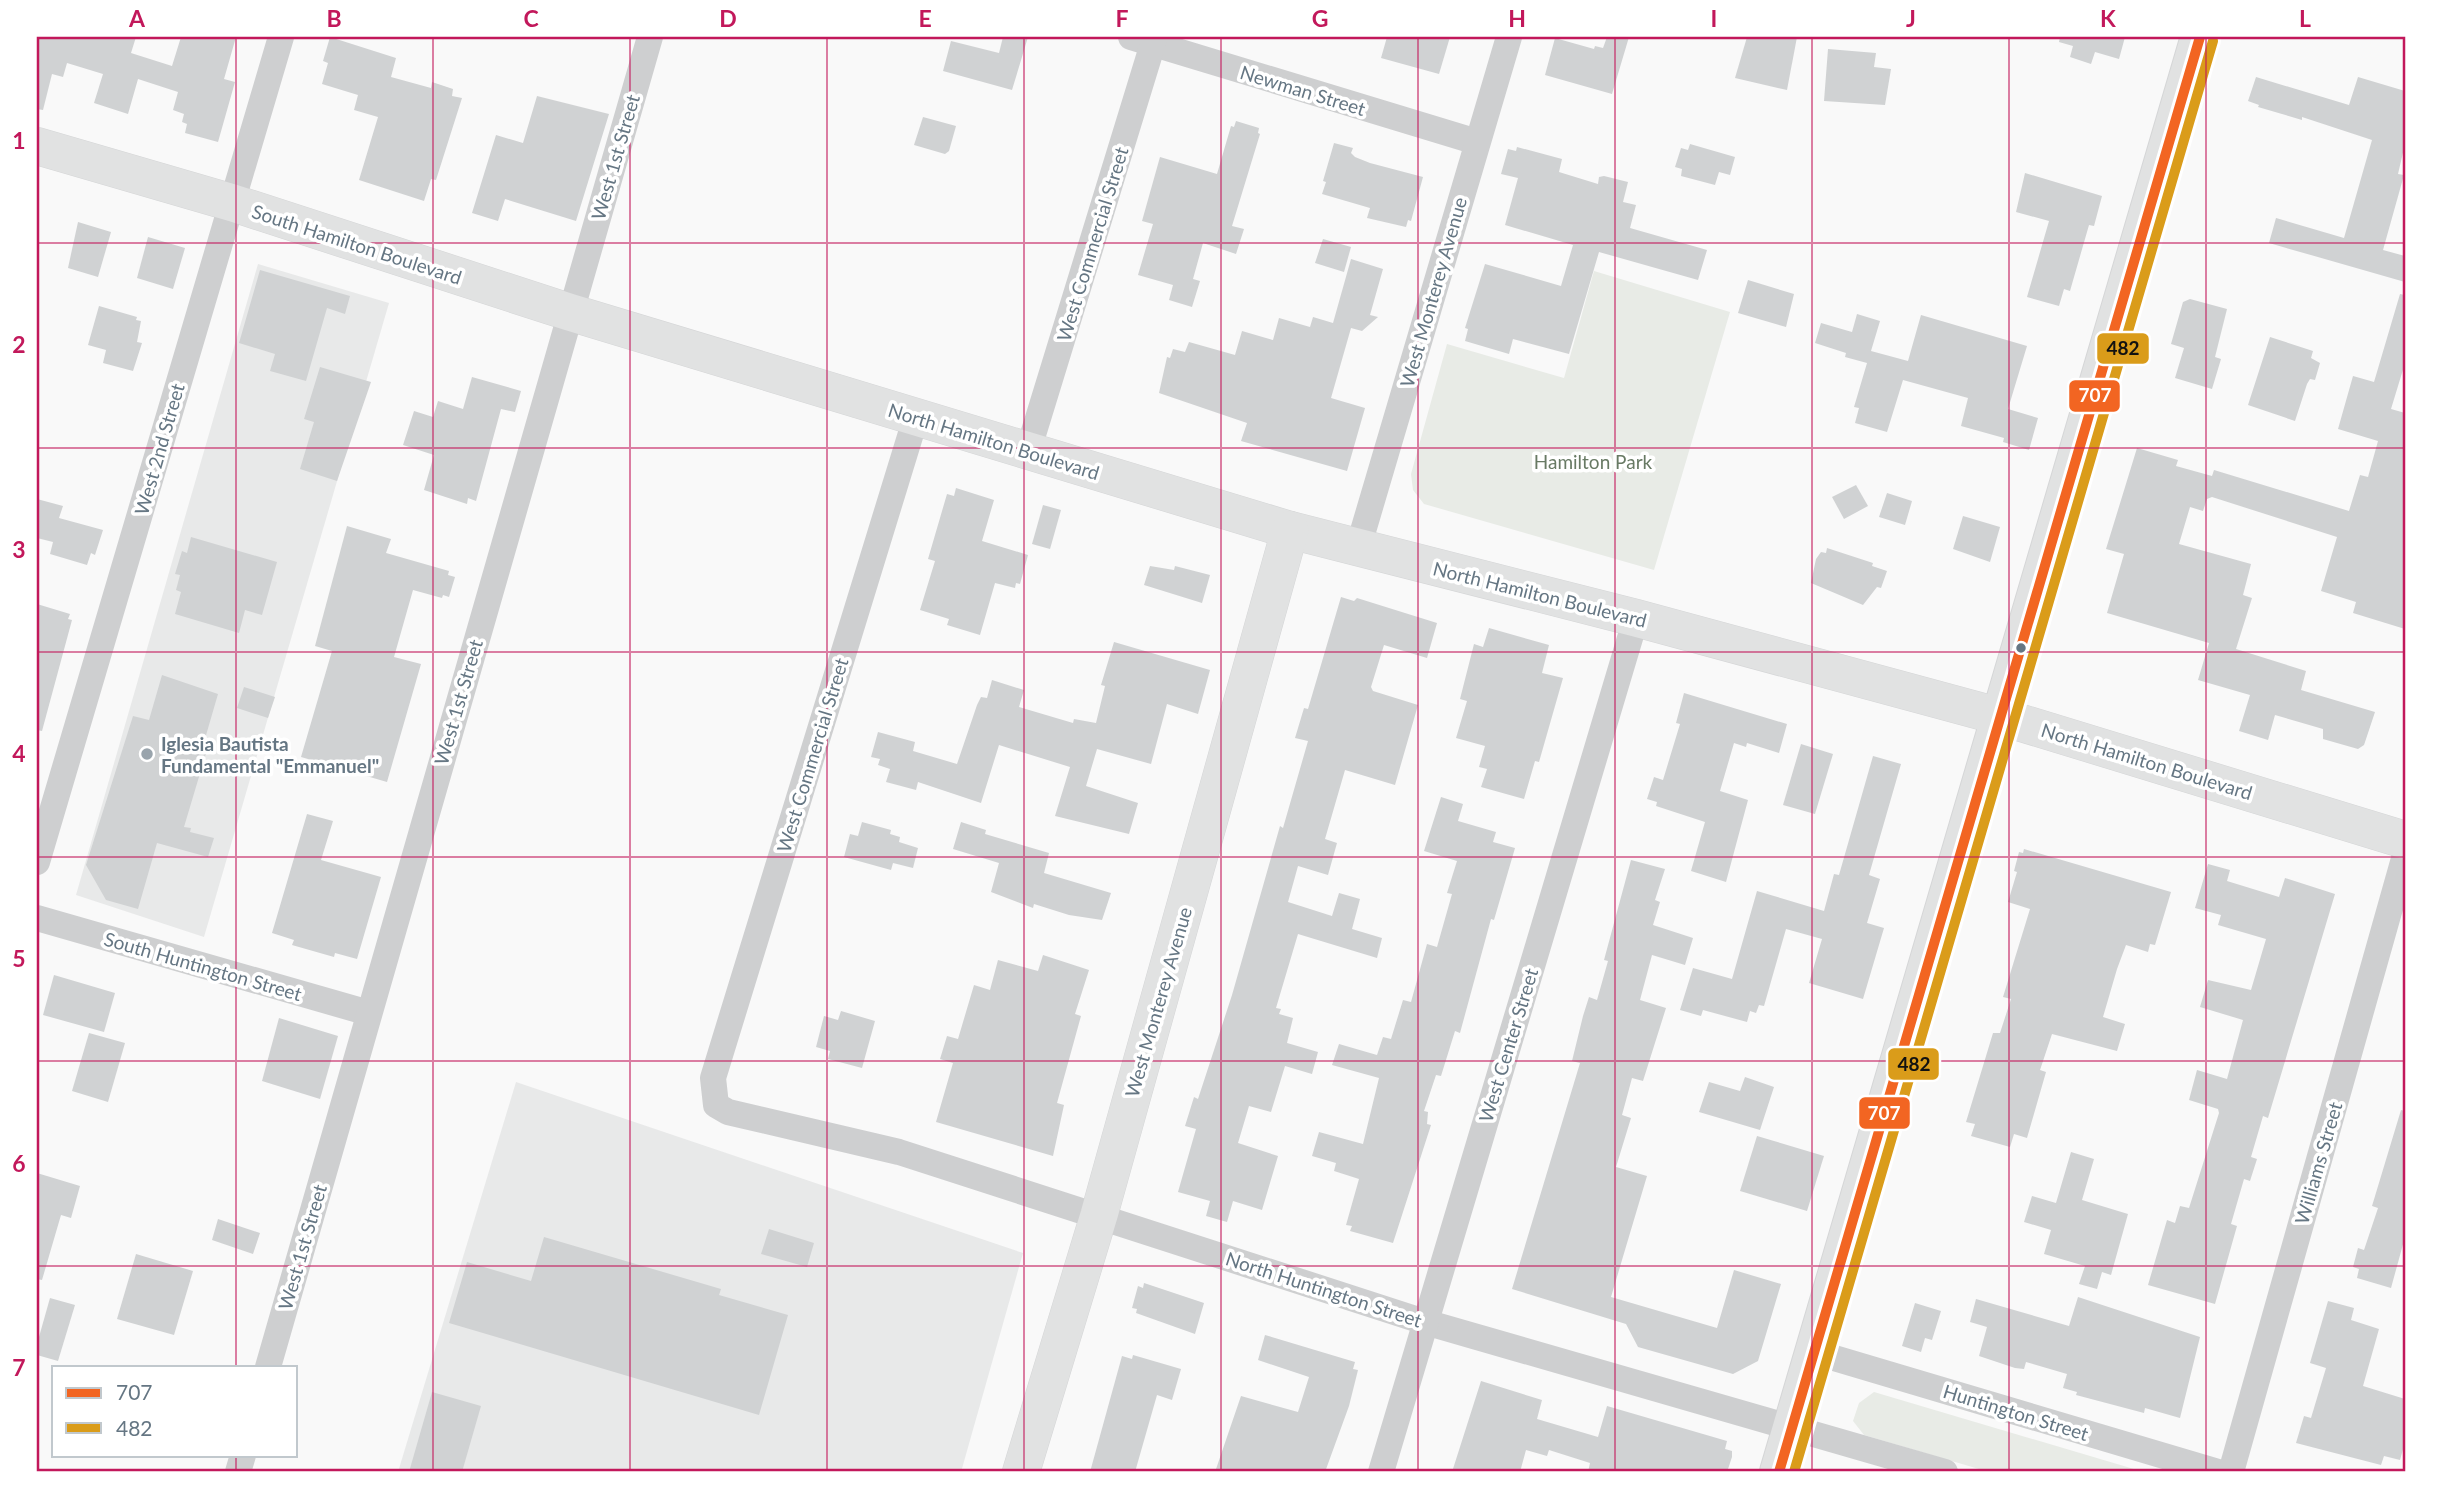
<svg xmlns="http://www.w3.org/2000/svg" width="2442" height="1509" font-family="Lato,sans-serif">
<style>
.built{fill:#e8e9e9}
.green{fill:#e8ebe6}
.building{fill:#d0d2d3}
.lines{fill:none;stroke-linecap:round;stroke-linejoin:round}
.secondary-casing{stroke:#d5d6d7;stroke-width:38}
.primary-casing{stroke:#d5d6d7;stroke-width:40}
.street{stroke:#cecfd0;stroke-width:26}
.secondary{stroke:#e1e2e2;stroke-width:37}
.primary{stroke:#e1e2e2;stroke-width:38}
.bus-1-casing{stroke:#fff;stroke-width:16}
.bus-2-casing{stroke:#fff;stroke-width:16}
.bus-1{stroke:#f26522;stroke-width:10}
.bus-2{stroke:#da9c1a;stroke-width:10}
.grid{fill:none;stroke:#c2185b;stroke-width:2;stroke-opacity:0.55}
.bus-dot{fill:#657683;stroke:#fff;stroke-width:2.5}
.poi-dot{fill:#99a4ac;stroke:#fff;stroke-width:2.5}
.labels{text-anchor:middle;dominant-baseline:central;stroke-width:7;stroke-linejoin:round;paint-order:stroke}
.street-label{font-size:19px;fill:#657683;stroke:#fff}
.park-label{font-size:19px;fill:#687a64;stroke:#fff}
.poi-label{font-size:19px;font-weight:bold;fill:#657683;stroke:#fff;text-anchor:start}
.line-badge{stroke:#fff;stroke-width:2.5}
.badge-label{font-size:19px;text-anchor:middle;font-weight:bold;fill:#fff}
.pale-badge-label{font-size:19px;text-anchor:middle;font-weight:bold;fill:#111}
.neatline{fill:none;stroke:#c2185b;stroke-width:2.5}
.grid-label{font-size:23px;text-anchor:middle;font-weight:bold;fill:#c2185b}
</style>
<rect width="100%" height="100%" fill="#f9f9f9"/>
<!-- built -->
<g class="built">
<polygon points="258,264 389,303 204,937 76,895"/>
<polygon points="516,1082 1023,1253 961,1472 398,1472"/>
</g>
<!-- green -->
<g class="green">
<polygon points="1594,271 1730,312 1654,570 1424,504 1413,490 1411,474 1447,344 1564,378"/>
<polygon points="1874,1392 2144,1472 1989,1472 1864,1435 1853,1421 1859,1403"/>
</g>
<!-- building -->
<g class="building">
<polygon points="39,37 136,37 131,53 172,66 181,37 236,37 224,79 235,82 218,142 185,133 187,124 182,122 184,114 173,110 178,92 138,79 128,114 94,103 103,74 67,63 63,77 52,74 43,110 37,109"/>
<polygon points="330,37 396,58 391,77 431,88 432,82 453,89 452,96 462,98 436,180 431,179 424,201 359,180 378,117 354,110 358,95 322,84 328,63 323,61"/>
<polygon points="1003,37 1028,37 1012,90 943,71 951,41 999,53"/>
<polygon points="1387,37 1450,37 1439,74 1381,58"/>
<polygon points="1607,37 1629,37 1612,94 1545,75 1555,38 1594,49 1595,46 1603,48"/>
<polygon points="1747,37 1797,37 1787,90 1735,78"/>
<polygon points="2060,37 2125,37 2119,59 2095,52 2091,64 2070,57 2073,46 2059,42"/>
<polygon points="1828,49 1876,53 1874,67 1891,69 1885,105 1824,101"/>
<polygon points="2256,77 2349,105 2358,77 2405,91 2405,144 2398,174 2404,175 2383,250 2405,256 2405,282 2269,243 2276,218 2344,238 2372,140 2302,117 2302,120 2258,107 2259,105 2248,101"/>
<polygon points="537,96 609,114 576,221 505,199 498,221 472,213 496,135 523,143"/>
<polygon points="923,117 956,126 949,151 945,154 914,145"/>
<polygon points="1236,121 1259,128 1258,133 1260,134 1232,226 1244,229 1236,254 1203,243 1193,279 1200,281 1192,307 1169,300 1173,285 1138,275 1153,224 1142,221 1160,157 1217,174 1231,126 1234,127"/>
<polygon points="1334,143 1353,148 1351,153 1355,157 1370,163 1423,177 1411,221 1408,220 1406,227 1367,218 1370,208 1322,194 1326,182 1323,181"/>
<polygon points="1690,144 1735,157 1730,175 1719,172 1715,185 1681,176 1682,169 1675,167 1681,148 1688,150"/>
<polygon points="1517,147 1562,159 1559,172 1598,184 1599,177 1604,176 1628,182 1623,202 1636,205 1630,228 1707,250 1698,280 1599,252 1569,354 1513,339 1509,354 1465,341 1468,329 1465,328 1485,264 1561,286 1573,245 1505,225 1518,178 1501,174 1508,149 1516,151"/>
<polygon points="2025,173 2102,196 2094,226 2089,225 2070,291 2064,289 2059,306 2027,297 2049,221 2016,212"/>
<polygon points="78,222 111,232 98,277 68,268"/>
<polygon points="148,237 185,248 173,289 137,278"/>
<polygon points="1323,239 1351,247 1344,272 1315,263"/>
<polygon points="1351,259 1383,269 1370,315 1378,317 1362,331 1351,328 1331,398 1365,408 1347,471 1241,441 1247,423 1159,393 1167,357 1170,358 1173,349 1185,352 1189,342 1235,355 1242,331 1273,340 1279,318 1310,327 1313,317 1333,323"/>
<polygon points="260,270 350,296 345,314 327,308 306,381 270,371 275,354 239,343"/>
<polygon points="1748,280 1794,294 1786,327 1738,313"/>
<polygon points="2400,294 2405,295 2405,363 2391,409 2405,413 2405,629 2353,613 2356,602 2321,591 2337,537 2212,497 2207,499 2203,511 2190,507 2179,544 2251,564 2243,595 2252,598 2236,649 2306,671 2301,690 2375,712 2364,745 2358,749 2323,739 2323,729 2275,715 2268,740 2239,731 2250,695 2198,680 2209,643 2107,613 2124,554 2106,549 2137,448 2178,460 2176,466 2212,476 2214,470 2349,511 2360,475 2368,477 2378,441 2338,429 2353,376 2374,382"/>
<polygon points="2190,299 2227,309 2215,357 2221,359 2212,389 2175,378 2184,348 2171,344 2183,302"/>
<polygon points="99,306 137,317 136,320 141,321 137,342 142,343 133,371 103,363 106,350 88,345"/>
<polygon points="1857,314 1880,321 1871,351 1908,361 1921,315 2027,346 2008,409 2038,418 2029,450 2003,442 2004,438 1961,426 1968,398 1903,380 1887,432 1855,423 1859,408 1854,407 1867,363 1845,357 1846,353 1815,343 1821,323 1852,332"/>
<polygon points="2270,337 2313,351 2311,358 2320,363 2315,380 2310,379 2307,384 2295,421 2248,405"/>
<polygon points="320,367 371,382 337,481 300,469 314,422 304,419"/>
<polygon points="472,377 521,391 515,412 501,409 476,501 468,498 467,504 424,490 434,455 403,445 414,411 433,417 438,401 463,409"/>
<polygon points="1856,485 1868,506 1844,519 1832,497"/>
<polygon points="956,488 994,500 982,541 1028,555 1020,584 1016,583 1015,588 995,583 980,635 947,625 949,619 920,610 935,561 928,559 947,494 954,496"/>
<polygon points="1887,493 1912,501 1905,525 1879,517"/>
<polygon points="37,499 63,506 59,518 103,530 95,555 91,553 87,565 50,554 53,542 37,538"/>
<polygon points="1043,505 1061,510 1050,549 1032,544"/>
<polygon points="1963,516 2000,527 1990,562 1953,549"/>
<polygon points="347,526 391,539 386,553 449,571 448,575 455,577 449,597 443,595 442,598 413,590 394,657 421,664 387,782 301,757 332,651 315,646"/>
<polygon points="191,537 277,562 262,615 245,610 239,633 175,614 181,592 176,590 180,575 175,574 182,551 187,553"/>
<polygon points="1827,548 1873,563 1872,566 1887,571 1881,588 1877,587 1863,605 1811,583 1816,559 1821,552 1826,553"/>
<polygon points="1150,566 1174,570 1175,566 1210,575 1202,603 1144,585"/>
<polygon points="1341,597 1354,601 1357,598 1437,623 1427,658 1384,645 1371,687 1373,691 1418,705 1395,785 1345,770 1325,839 1337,843 1328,875 1298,866 1288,902 1332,916 1339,893 1360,899 1352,929 1382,938 1377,958 1298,934 1276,1008 1281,1009 1279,1014 1293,1018 1287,1043 1318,1052 1312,1074 1285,1066 1271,1112 1249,1106 1238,1143 1278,1156 1262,1210 1233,1201 1227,1222 1206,1216 1210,1201 1178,1192 1196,1129 1185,1126 1194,1097 1198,1099 1232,995 1280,826 1283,828 1308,741 1295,738 1304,708 1308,709"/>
<polygon points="37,604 70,614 68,619 72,620 42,731 37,730"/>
<polygon points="1489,628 1549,645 1542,673 1563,678 1539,762 1535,761 1524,799 1481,787 1487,769 1479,767 1485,746 1456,738 1467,701 1460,699 1474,644 1483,647"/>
<polygon points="1114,642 1210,670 1198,714 1167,704 1151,764 1097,749 1086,786 1138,803 1129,834 1055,816 1070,767 999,745 981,803 918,782 916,790 886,782 890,769 878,765 880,759 871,757 878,732 915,742 913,751 957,764 977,705 981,697 987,698 992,680 1024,690 1019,707 1073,723 1074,719 1096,723 1105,686 1101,685"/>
<polygon points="162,675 218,694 202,749 207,750 184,827 191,828 190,832 214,838 208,857 157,843 138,909 106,900 86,865 133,716 149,720"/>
<polygon points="244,687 275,697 268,718 237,708"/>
<polygon points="1684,693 1787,724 1779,753 1747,743 1746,747 1734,743 1720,791 1748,800 1726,882 1691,871 1705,822 1656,806 1657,802 1647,799 1654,777 1663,780 1680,724 1676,723"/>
<polygon points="1801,744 1833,754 1815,814 1783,805"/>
<polygon points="1873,756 1901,764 1869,875 1880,879 1867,923 1884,928 1863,999 1809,983 1822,939 1786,929 1764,1006 1759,1005 1756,1013 1750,1011 1747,1022 1703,1010 1701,1016 1680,1010 1693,968 1732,979 1757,891 1824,911 1834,874 1839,875"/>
<polygon points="1441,797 1463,804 1458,821 1496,832 1493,842 1515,848 1494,920 1491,919 1460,1033 1455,1031 1441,1076 1436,1075 1424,1111 1428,1112 1427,1124 1431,1125 1393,1243 1350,1231 1352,1226 1346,1225 1359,1179 1334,1171 1336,1163 1312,1156 1319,1132 1363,1144 1379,1078 1332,1065 1339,1044 1377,1055 1383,1037 1391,1039 1403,1000 1411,1002 1427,944 1437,947 1452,894 1447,893 1457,861 1424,851"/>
<polygon points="307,814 333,821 321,860 381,877 357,959 335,953 334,957 292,945 294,940 272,933"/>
<polygon points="862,822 891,830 890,834 900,837 899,842 918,848 913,868 893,863 891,870 844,857 850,834 858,836"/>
<polygon points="961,822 986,830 985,834 1049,853 1044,873 1111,893 1102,920 1069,915 1034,904 1033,908 991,892 999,863 953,849"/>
<polygon points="2024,849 2171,892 2155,945 2150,944 2148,952 2126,945 2117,969 2103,1017 2125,1024 2117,1051 2052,1034 2040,1070 2046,1072 2027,1138 2014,1134 2010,1147 1971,1136 1975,1124 1966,1122 1993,1033 2000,1033 2011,999 2003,997 2030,909 2008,902 2017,872 2014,871 2019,852 2023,853"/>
<polygon points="1631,860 1665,869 1655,900 1660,902 1653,925 1693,938 1685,965 1652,955 1640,1000 1666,1008 1643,1081 1632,1078 1622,1115 1631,1118 1616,1167 1647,1176 1611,1297 1717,1328 1734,1270 1781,1284 1758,1361 1733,1374 1638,1347 1626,1324 1512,1289 1580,1063 1572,1061 1583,1016 1589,997 1597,1000 1608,961 1604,960"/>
<polygon points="2208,864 2230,870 2227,881 2279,897 2285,878 2335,894 2268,1118 2263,1116 2251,1157 2257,1159 2250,1181 2244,1179 2231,1224 2237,1226 2215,1304 2148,1285 2167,1220 2175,1223 2180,1206 2189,1208 2219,1113 2218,1109 2189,1100 2197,1070 2227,1079 2243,1020 2200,1007 2208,980 2251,990 2266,939 2218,925 2221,915 2195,908"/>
<polygon points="1043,955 1089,970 1075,1014 1081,1016 1057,1103 1064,1105 1053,1156 936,1122 953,1063 940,1059 947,1036 958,1039 974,985 990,990 998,960 1038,971"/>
<polygon points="54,975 115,993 104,1032 43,1015"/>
<polygon points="841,1011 875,1021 862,1068 828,1059 830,1051 816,1047 824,1016 838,1020"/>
<polygon points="279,1018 338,1036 320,1099 262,1081"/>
<polygon points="89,1033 125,1043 108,1102 72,1091"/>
<polygon points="1745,1077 1774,1087 1760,1130 1699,1112 1709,1082 1740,1091"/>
<polygon points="2401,1110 2405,1111 2405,1237 2391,1288 2357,1278 2359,1269 2353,1267 2358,1248 2364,1250 2378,1208 2372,1206"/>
<polygon points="1757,1136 1824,1156 1807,1211 1740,1191"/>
<polygon points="2071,1152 2094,1159 2082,1200 2128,1214 2111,1275 2102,1272 2097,1289 2079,1284 2085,1266 2044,1254 2051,1230 2024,1222 2032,1196 2056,1203"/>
<polygon points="37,1173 80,1186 71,1218 61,1215 42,1280 37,1279"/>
<polygon points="218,1219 260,1233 253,1254 212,1240"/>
<polygon points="769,1229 814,1243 807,1267 761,1254"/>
<polygon points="544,1237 721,1289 719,1295 788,1315 759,1415 449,1323 467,1262 531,1281"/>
<polygon points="136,1254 193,1271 174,1335 117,1319"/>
<polygon points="1144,1283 1204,1303 1195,1334 1136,1313 1137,1309 1132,1308 1138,1286 1143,1288"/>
<polygon points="2078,1297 2200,1337 2180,1418 2145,1408 2144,1413 2076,1395 2077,1392 2063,1388 2067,1374 2026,1362 2024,1369 2015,1368 1979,1356 1987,1327 1970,1322 1976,1299 2069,1326"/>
<polygon points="50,1298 75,1305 58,1361 37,1355 37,1344"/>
<polygon points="2328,1301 2354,1308 2351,1320 2379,1329 2363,1386 2405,1399 2405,1442 2400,1460 2384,1456 2381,1465 2296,1443 2304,1416 2311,1418 2326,1368 2310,1363"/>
<polygon points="1915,1303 1941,1311 1932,1340 1925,1338 1921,1352 1902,1346"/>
<polygon points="1265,1335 1355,1362 1353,1369 1358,1370 1349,1406 1325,1472 1215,1472 1241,1396 1298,1412 1309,1377 1258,1360"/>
<polygon points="1133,1355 1181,1369 1172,1400 1157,1395 1135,1472 1090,1472 1122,1356 1132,1359"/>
<polygon points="1481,1381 1542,1400 1537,1419 1598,1437 1607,1406 1727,1441 1725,1449 1732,1451 1732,1457 1727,1472 1588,1472 1590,1463 1549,1450 1547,1456 1526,1450 1520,1472 1452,1472"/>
<polygon points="432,1392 481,1406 462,1472 409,1472"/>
</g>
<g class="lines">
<!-- secondary casing -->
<g class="secondary-casing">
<g id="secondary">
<polyline points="37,146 233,203 569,312 1290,530 1636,618 2002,717 2405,840"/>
<polyline points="1021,1472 1099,1215 1290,530"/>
</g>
</g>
<!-- primary casing -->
<g class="primary-casing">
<polyline id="primary" points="1779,1472 2200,37"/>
</g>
<!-- street -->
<g class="street">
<polyline points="1131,37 1477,142"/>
<polyline points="916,417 713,1078 716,1105 728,1112 899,1152 1425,1322 1945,1472"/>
<polyline points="1028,451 1155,37"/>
<polyline points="1358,548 1509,37"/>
<polyline points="37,862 281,37"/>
<polyline points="37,918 369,1013"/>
<polyline points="1814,1352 2218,1472"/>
<polyline points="268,1367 650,37"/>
<polyline points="238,1472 243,1455"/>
<polyline points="1381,1472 1636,618"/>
<polyline points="2231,1472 2405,855"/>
</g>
<!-- secondary -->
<use href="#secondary" class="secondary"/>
<!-- primary -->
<use href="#primary" class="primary"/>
<!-- bus-1 casing -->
<g class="bus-1-casing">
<polyline id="bus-1" points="1779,1472 2200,37"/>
</g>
<!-- bus-2 casing -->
<g class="bus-2-casing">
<polyline id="bus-2" points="1794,1472 2213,41"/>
</g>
<!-- bus-1 -->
<use href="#bus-1" class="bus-1"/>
<!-- bus-2 -->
<use href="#bus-2" class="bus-2"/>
</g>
<!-- grid -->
<path class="grid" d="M236 37V1367M433 37V1472M630 37V1472M827 37V1472M1024 37V1472M1221 37V1472M1418 37V1472M1615 37V1472M1812 37V1472M2009 37V1472M2206 37V1472M37 243H2405M37 448H2405M37 652H2405M37 857H2405M37 1061H2405M37 1266H2405M236 1455V1472"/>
<!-- markers -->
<circle class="bus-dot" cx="2021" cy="648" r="6"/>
<circle class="poi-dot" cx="147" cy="754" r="7"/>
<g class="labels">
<!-- street labels -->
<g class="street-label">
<text transform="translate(1303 90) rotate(17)">Newman Street</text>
<text transform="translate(615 157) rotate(-74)">West 1st Street</text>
<text transform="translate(357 244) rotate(18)">South Hamilton Boulevard</text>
<text transform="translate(1092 244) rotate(-73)">West Commercial Street</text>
<text transform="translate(1433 292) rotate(-74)">West Monterey Avenue</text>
<text transform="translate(994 441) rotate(17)">North Hamilton Boulevard</text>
<text transform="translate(159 449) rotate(-74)">West 2nd Street</text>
<text transform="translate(1540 594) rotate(14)">North Hamilton Boulevard</text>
<text transform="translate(458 702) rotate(-74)">West 1st Street</text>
<text transform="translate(812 755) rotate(-73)">West Commercial Street</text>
<text transform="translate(2147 761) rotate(17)">North Hamilton Boulevard</text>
<text transform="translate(203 966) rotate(16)">South Huntington Street</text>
<text transform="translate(1158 1002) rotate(-74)">West Monterey Avenue</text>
<text transform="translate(1508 1045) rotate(-73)">West Center Street</text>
<text transform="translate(2318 1163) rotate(-74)">Williams Street</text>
<text transform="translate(302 1247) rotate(-74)">West 1st Street</text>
<text transform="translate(1324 1289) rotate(18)">North Huntington Street</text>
<text transform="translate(2016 1412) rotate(17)">Huntington Street</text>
</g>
<!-- park labels -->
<g class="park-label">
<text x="1593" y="461">Hamilton Park</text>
</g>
<!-- poi labels -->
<g class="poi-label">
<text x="161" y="743">Iglesia Bautista<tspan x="161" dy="22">Fundamental "Emmanuel"</tspan></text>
</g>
</g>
<g class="line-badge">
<rect x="2096" y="332" width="54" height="33" rx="7" fill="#da9c1a"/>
<rect x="2068" y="379" width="53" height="34" rx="7" fill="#f26522"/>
<rect x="1887" y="1047" width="53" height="34" rx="7" fill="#da9c1a"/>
<rect x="1858" y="1096" width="53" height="34" rx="7" fill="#f26522"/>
</g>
<g class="badge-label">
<text x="2095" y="402">707</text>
<text x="1884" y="1120">707</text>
</g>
<g class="pale-badge-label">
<text x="2123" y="355">482</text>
<text x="1914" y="1071">482</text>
</g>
<!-- border -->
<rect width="2442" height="1509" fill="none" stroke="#ffffff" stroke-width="77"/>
<!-- legend -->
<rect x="52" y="1366" width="245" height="91" fill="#ffffff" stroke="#c1c8cd" stroke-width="2"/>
<rect x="66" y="1388" width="35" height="10" fill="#f26522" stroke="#c1c8cd" stroke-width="2"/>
<text x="116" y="1400" font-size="21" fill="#657683">707</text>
<rect x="66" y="1423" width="35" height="10" fill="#da9c1a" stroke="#c1c8cd" stroke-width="2"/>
<text x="116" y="1436" font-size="21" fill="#657683">482</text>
<rect x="38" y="38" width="2366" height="1432" class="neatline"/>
<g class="grid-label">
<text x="137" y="27">A</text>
<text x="334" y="27">B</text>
<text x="531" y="27">C</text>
<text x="728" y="27">D</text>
<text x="925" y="27">E</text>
<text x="1122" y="27">F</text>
<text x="1320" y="27">G</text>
<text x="1517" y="27">H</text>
<text x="1714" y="27">I</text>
<text x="1911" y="27">J</text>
<text x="2108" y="27">K</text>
<text x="2305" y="27">L</text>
<text x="19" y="149">1</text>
<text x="19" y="353">2</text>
<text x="19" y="558">3</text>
<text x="19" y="762">4</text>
<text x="19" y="967">5</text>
<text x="19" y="1172">6</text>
<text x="19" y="1376">7</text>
</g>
</svg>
